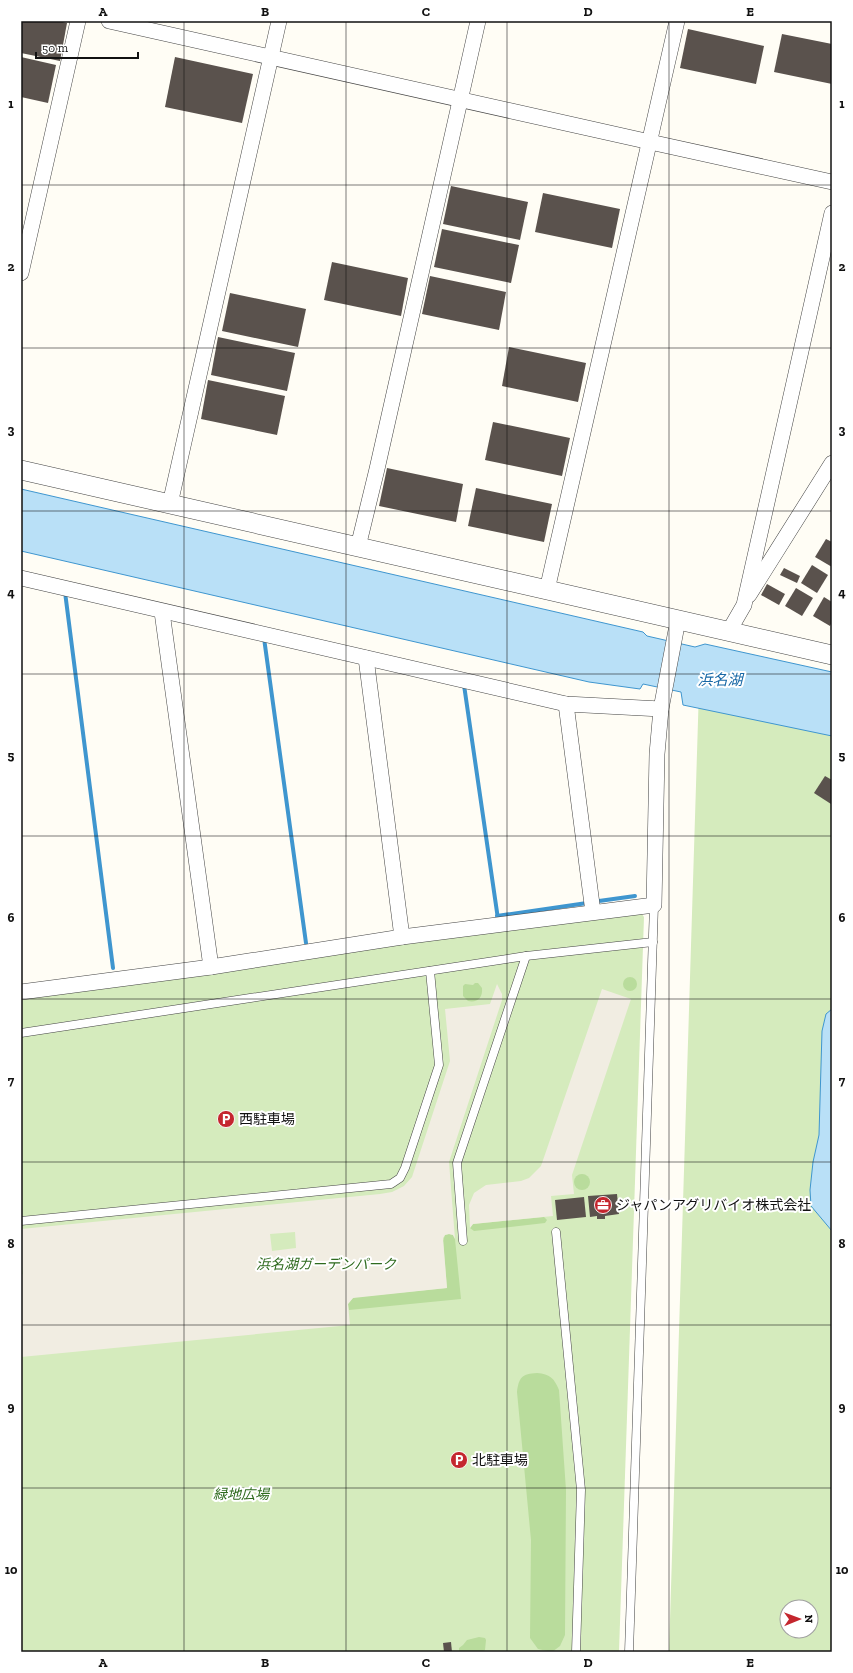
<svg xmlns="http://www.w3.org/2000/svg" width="853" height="1673" font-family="'Zilla Slab','Noto Sans JP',serif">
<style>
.green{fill:#d5ebbd;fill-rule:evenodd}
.forest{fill:#b9dc9c}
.plaza{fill:#f1ede2;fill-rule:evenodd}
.water{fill:#b9e0f7;stroke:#3f96cf}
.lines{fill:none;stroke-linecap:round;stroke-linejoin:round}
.stream{stroke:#3f96cf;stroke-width:4}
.building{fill:#5a524d}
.service-casing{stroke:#444;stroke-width:9}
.minor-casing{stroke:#444;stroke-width:16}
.tertiary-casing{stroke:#444;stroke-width:20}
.service{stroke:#fff;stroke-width:8}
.minor{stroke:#fff;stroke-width:15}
.tertiary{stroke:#fff;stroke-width:19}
.grid{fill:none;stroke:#111;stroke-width:1;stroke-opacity:0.55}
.labels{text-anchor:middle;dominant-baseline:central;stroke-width:4;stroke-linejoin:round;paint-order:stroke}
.poi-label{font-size:14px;fill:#111;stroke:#fff;text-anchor:start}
.park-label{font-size:14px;font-style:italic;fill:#2f6b1f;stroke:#fff}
.water-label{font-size:15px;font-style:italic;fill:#1768a6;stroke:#fff}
.neatline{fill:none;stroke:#111;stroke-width:1.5}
.grid-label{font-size:13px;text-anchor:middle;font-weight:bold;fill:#111}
</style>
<rect width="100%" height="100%" fill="#fffdf5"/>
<!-- green -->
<g class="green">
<path d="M699 689 832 716V1652H669ZM787 1607H811V1631H787Z"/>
<polygon points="640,911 644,917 619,1652 21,1652 21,995"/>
</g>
<!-- forest -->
<g class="forest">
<circle cx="630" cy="984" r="7"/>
<path d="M475 983H478L482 988C483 998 477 1003 468 1001L463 996V986L465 984 473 985Z"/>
<circle cx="582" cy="1182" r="8"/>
<polygon points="544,1217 547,1220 545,1223 474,1231 470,1228 473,1224"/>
<polygon points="449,1234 453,1235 455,1239 461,1299 349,1310 348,1304 353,1298 356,1297 447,1288 443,1241 445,1235"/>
<path d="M537 1373C550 1374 554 1378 559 1390L566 1490 565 1635 560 1646 552 1652 538 1649 530 1638 531 1540 517 1392C519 1377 522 1374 537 1373Z"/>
<polygon points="479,1637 485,1638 486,1640 485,1650 482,1652 459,1652 459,1648 463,1645 467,1640"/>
</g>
<!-- plaza -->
<g class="plaza">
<path d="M497 984 502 994V1000L449 1162 455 1239 453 1235 449 1234 445 1235 443 1238 447 1288 353 1298 348 1304 350 1325 21 1357V1275L23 1274 21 1258V1229L380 1194 392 1192 404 1186 412 1177 450 1061 445 1009 490 1004ZM295 1232 296 1248 272 1251 270 1234Z"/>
<polygon points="602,989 631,999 572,1175 574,1194 551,1196 553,1216 473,1224 470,1228 469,1205 474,1193 486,1185 521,1181 529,1178 541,1166"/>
</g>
<!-- water -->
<g class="water">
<polygon points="21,489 643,632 647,636 695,647 705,644 832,672 832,736 683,705 681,692 643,684 640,689 589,682 21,551"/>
<polygon points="832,1009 832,1231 811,1206 810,1190 813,1162 819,1135 822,1031 826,1014"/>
</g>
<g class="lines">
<!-- stream -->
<g class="stream">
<polyline points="65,592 113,968"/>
<polyline points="264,638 306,943"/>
<polyline points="464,685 498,919"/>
<polyline points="599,901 635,896"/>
<polyline points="497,916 587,903"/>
</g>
</g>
<!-- building -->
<g class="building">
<polygon points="21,21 58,21 67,23 60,61 21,53"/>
<polygon points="688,29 764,46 756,84 680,68"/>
<polygon points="782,34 832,44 832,84 774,72"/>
<polygon points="21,57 56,65 48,103 21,97"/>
<polygon points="175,57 253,74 242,123 165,107"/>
<polygon points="451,186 528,202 520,240 443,224"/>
<polygon points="543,193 620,209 612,248 535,232"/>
<polygon points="442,229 519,245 511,283 434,267"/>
<polygon points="332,262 408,278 401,316 324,300"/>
<polygon points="430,276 506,292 499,330 422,314"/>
<polygon points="230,293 306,309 298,347 222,331"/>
<polygon points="218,337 295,353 287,391 211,375"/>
<polygon points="509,347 586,363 578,402 502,386"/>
<polygon points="208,380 285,396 277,435 201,419"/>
<polygon points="493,422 570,438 562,476 485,460"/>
<polygon points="387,468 463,484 456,522 379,506"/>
<polygon points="476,488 552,504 544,542 468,526"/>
<polygon points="826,539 832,542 832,567 815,557"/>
<polygon points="812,565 828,575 817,593 801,583"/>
<polygon points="784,568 800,576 797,583 780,575"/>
<polygon points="767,584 785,594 779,605 761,595"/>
<polygon points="796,588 813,598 802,616 785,606"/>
<polygon points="824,597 832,602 832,622 830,626 813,616"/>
<polygon points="825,776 832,780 832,802 831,804 814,793"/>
<polygon points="617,1194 619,1214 605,1216 605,1219 597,1219 597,1216 590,1217 588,1196"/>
<polygon points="584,1197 586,1217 557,1220 555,1200"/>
<polygon points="451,1642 452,1652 444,1652 443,1643"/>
</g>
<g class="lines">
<!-- service casing -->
<g class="service-casing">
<g id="service">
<polyline points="21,1033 526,956 653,942"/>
<polyline points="21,1221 391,1184 400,1178 405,1168 439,1065 430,971"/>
<polyline points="556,1232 581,1490 576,1652"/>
<polyline points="463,1241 457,1163 526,956"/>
<polyline points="629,1652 654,905"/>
</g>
</g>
<!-- minor casing -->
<g class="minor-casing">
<g id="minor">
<polyline points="109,21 650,142 832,182"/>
<polyline points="21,273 78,21"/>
<polyline points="170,504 279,21"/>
<polyline points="358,547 377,469 478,21"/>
<polyline points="21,578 566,704 661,709"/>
<polyline points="547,590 677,21"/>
<polyline points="749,595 832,463"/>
<polyline points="162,612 211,967"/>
<polyline points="729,631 744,605 832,213"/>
<polyline points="366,658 402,937"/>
<polyline points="566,704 593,912"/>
<polyline points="21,992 211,967 402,937 654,905 657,754 661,709 678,620"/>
</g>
</g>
<!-- tertiary casing -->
<g class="tertiary-casing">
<polyline id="tertiary" points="21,470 832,655"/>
</g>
<!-- service -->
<use href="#service" class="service"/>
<!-- minor -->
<use href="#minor" class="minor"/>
<!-- tertiary -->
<use href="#tertiary" class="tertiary"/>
</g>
<!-- grid -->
<path class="grid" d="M184 21V1652M346 21V1652M507 21V1652M669 21V1652M21 185H832M21 348H832M21 511H832M21 674H832M21 836H832M21 999H832M21 1162H832M21 1325H832M21 1488H832"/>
<!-- icons -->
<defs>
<g id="parking-disc" transform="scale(0.9)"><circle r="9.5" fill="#c4262e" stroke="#fff"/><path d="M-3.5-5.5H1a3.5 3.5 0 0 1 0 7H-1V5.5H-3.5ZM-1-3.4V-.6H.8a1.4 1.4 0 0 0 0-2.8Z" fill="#fff"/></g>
<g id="office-disc" transform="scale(0.9)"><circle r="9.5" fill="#c4262e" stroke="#fff"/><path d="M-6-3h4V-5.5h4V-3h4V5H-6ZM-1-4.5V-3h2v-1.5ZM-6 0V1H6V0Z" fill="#fff"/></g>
</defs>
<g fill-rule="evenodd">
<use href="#parking-disc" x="226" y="1119"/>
<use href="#office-disc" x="603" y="1205"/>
<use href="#parking-disc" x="459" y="1460"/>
</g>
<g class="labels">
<!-- poi labels -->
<g class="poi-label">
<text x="239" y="1119">西駐車場</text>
<text x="616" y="1205">ジャパンアグリバイオ株式会社</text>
<text x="472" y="1460">北駐車場</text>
</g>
<!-- park labels -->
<g class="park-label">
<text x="326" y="1264">浜名湖ガーデンパーク</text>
<text x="241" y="1494">緑地広場</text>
</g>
<!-- water labels -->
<g class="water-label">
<text x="720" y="680">浜名湖</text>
</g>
</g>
<!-- border -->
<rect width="853" height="1673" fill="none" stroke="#ffffff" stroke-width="44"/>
<!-- north arrow -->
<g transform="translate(799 1619) rotate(89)"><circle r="19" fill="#ffffff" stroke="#a0a0a0"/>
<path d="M0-3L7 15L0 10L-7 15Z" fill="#c4262e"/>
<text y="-6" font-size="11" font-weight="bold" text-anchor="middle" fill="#111111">N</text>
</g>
<!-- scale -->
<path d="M36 52v6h102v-6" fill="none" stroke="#111111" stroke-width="2"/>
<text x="42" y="52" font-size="12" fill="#111111" stroke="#ffffff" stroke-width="3" paint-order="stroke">50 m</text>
<rect x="22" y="22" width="809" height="1629" class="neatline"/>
<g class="grid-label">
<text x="103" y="16">A</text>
<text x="265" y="16">B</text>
<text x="426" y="16">C</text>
<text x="588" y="16">D</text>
<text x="750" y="16">E</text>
<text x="11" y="108">1</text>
<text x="842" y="108">1</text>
<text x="11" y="271">2</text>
<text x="842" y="271">2</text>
<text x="11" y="434">3</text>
<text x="842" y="434">3</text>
<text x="11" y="597">4</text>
<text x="842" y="597">4</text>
<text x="11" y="760">5</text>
<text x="842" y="760">5</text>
<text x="11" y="922">6</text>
<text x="842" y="922">6</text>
<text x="11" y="1085">7</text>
<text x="842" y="1085">7</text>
<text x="11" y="1248">8</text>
<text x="842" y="1248">8</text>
<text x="11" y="1411">9</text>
<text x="842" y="1411">9</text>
<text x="11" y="1574">10</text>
<text x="842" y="1574">10</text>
<text x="103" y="1667">A</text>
<text x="265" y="1667">B</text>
<text x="426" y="1667">C</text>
<text x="588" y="1667">D</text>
<text x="750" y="1667">E</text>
</g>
</svg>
